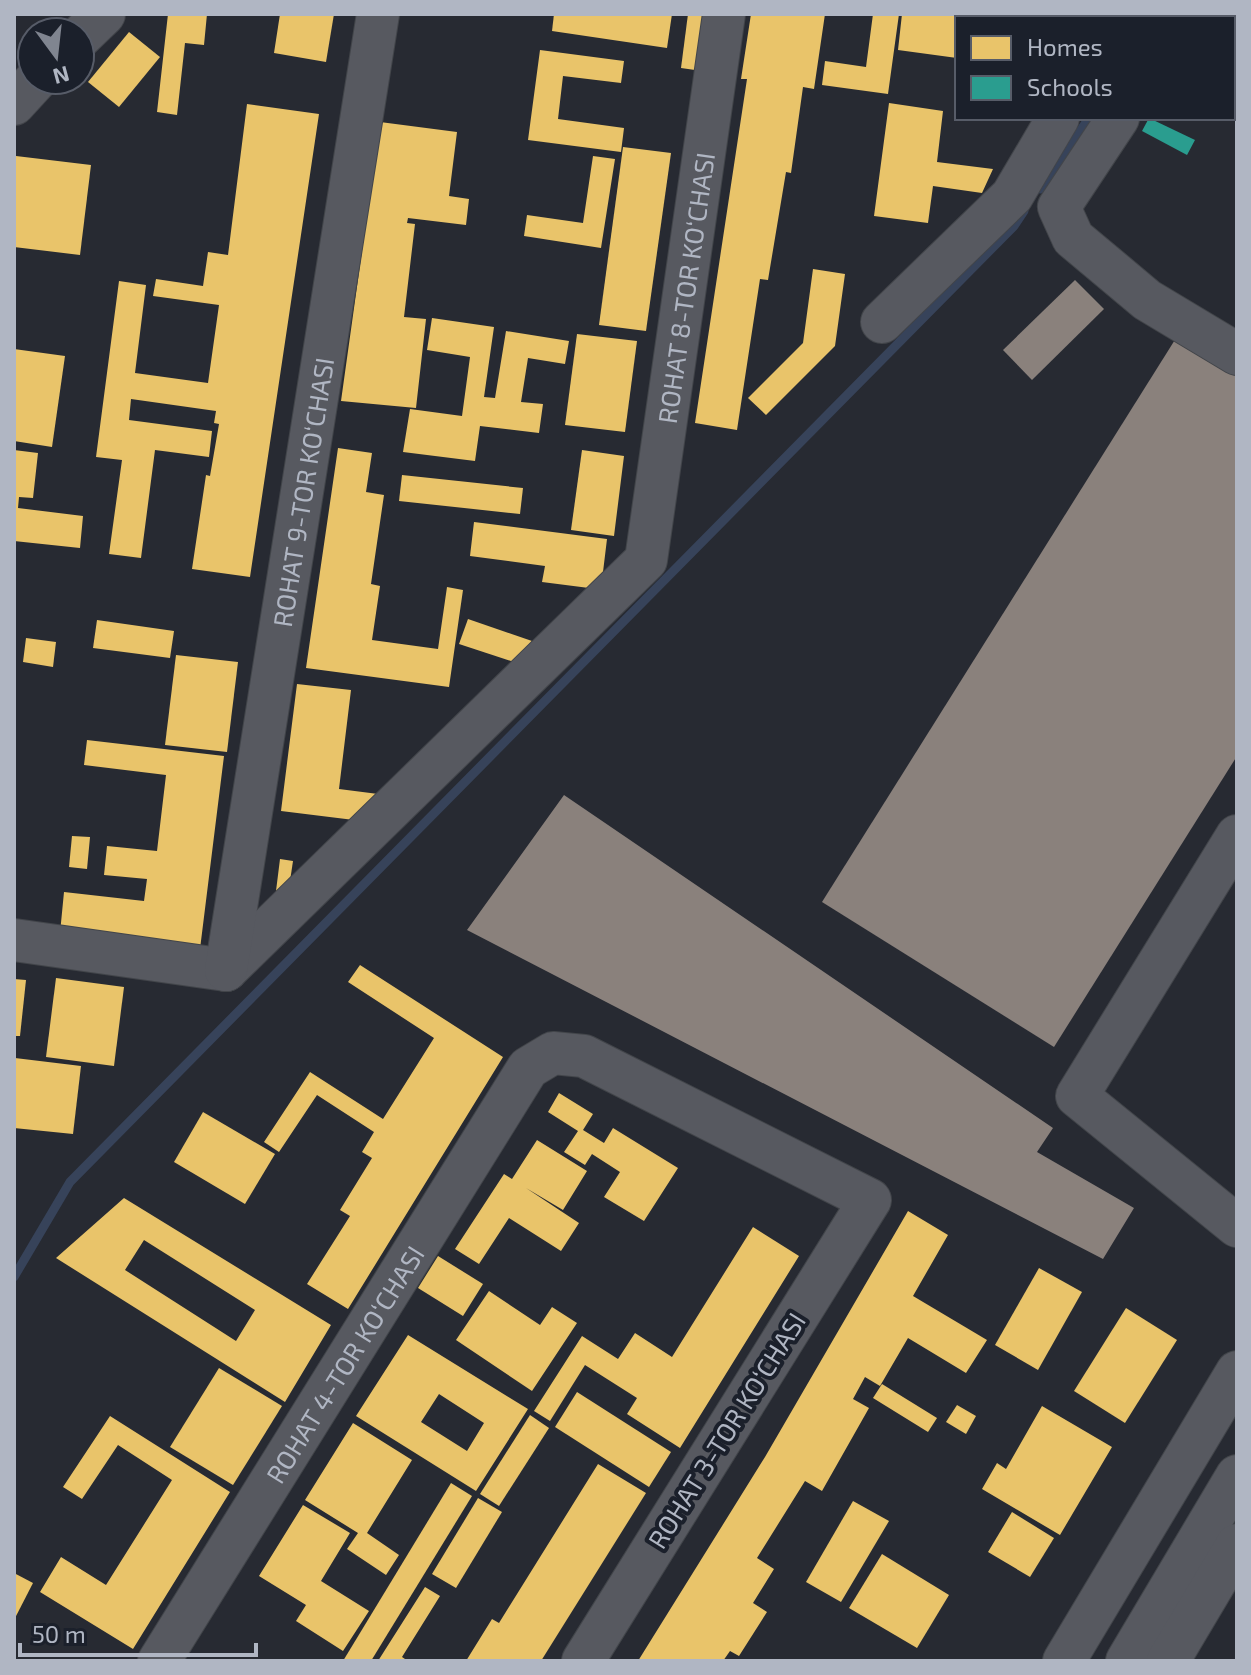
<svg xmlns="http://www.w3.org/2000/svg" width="1251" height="1675" font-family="'Exo 2',sans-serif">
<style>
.homes{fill:#e9c46a;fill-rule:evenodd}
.schools{fill:#2a9d8f}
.industry{fill:#8a817c}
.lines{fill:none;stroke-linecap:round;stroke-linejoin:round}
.stream{stroke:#37435a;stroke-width:9}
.minor-casing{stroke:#42454a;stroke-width:44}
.minor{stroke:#575960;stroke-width:42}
.labels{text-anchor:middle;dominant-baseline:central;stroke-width:8;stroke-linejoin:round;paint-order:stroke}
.street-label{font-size:26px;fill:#b0b6c3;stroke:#1b202b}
</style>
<rect width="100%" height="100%" fill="#272a32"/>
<!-- homes -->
<g class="homes">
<polygon points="168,14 207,14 204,45 185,43 177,115 157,112"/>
<polygon points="280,14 334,14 326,62 274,53"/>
<polygon points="554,14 672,14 667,48 552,31"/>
<polygon points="688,14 710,14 702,71 681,68"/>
<polygon points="751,14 825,14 814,89 803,87 791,173 786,172 768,280 760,279 737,430 695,423 747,79 741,79"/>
<polygon points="873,14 899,14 888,94 822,85 825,61 866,67"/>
<polygon points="902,14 967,14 980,16 957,18 957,58 898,50"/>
<polygon points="998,14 1047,14 1046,18 998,18"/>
<polygon points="129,32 160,57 119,107 88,82"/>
<polygon points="540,50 624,61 621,83 563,76 558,119 624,128 621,152 528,140"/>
<polygon points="889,103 943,111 937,162 993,169 982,193 933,186 928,223 874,216"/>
<polygon points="247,104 319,114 250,577 192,569 206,475 210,476 219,424 214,423 216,411 131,399 129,420 212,431 209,457 155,450 141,558 109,554 122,460 96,457 119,281 146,285 135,373 208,383 219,305 153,296 156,279 203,286 208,252 228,255"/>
<polygon points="380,122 457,132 449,196 469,199 466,225 408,218 407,223 415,224 404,317 426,319 416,408 341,401"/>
<polygon points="623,147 671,153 646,331 599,325"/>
<polygon points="16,156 91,165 80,255 14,247"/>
<polygon points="593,156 615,159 601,248 524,236 527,215 583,223"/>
<polygon points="813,269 845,274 835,346 766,415 748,398 803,343"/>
<polygon points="432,318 494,327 484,397 495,398 506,331 569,341 565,364 528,358 521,402 543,404 539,433 480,426 475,461 403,452 410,409 462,416 470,357 427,350"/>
<polygon points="577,334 637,341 625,432 565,425"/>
<polygon points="14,349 65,356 52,447 14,441"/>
<polygon points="338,448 372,453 366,492 384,495 371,584 380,586 372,640 438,649 447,587 463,590 449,687 306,668"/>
<polygon points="14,450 38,453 33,498 19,497 18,508 83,516 80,548 14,541"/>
<polygon points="582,450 624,456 614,536 571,530"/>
<polygon points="402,475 523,488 520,514 399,501"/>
<polygon points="474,522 607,539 603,572 589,588 542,582 545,566 470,556"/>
<polygon points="468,619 532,641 514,662 459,644"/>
<polygon points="97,620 174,631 170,658 93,648"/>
<polygon points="26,638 56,642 53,667 23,662"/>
<polygon points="176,655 238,662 227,752 165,745"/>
<polygon points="297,684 351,690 339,789 386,795 362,821 281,811"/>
<polygon points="87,740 224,756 200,949 60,933 64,892 144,901 147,879 104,875 107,846 157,851 166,775 84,765"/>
<polygon points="72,836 90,837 87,869 69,867"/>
<polygon points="280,859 293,861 287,901 275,899"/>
<polygon points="360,965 503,1057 348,1309 307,1284 350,1216 340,1210 372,1158 362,1152 374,1132 317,1095 279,1152 264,1142 310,1072 383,1119 434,1038 348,982"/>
<polygon points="56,978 124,987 114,1066 46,1057"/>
<polygon points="14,979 26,980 20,1036 14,1036"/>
<polygon points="15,1058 81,1066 73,1134 14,1128"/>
<polygon points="559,1093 593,1114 583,1130 604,1143 613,1128 678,1168 644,1221 604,1197 620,1172 592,1154 585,1165 564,1152 578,1131 548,1112"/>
<polygon points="203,1112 275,1154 245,1204 174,1162"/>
<polygon points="537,1140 587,1171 563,1210 526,1188 579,1223 561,1251 509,1218 479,1264 455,1249 504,1174 512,1179"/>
<path d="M124 1198 331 1325 285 1402 56 1258ZM144 1240 255 1310 236 1341 125 1270Z"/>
<polygon points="908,1211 948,1235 913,1296 987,1340 966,1373 908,1338 880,1386 865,1377 853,1399 869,1408 822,1491 805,1481 757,1558 774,1569 753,1603 767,1612 739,1656 730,1651 723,1661 638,1661 765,1457"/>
<polygon points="753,1227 799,1256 680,1448 627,1414 637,1398 585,1365 550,1421 534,1411 582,1336 618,1359 635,1333 672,1357"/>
<polygon points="438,1256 483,1284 463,1316 418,1288"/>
<polygon points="1039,1268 1082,1292 1038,1370 995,1345"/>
<polygon points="489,1291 540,1325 552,1307 577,1323 532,1391 456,1340"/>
<polygon points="1126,1308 1177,1340 1125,1423 1074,1391"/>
<path d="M408 1335 528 1409 476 1491 356 1416ZM439 1394 484 1423 467 1451 421 1422Z"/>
<polygon points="219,1368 282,1406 233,1485 170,1447"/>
<polygon points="882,1384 937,1418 928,1432 873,1398"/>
<polygon points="577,1392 671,1452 649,1487 555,1427"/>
<polygon points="957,1405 976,1416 966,1434 946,1422"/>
<polygon points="1042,1406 1112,1447 1060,1535 982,1489 997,1463 1006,1469"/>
<polygon points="530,1415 549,1428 499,1506 480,1494"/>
<polygon points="110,1416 230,1492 133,1649 40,1592 61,1557 106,1585 172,1480 118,1445 82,1499 63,1487"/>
<polygon points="353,1423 412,1460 367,1533 399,1555 386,1575 347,1549 358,1533 305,1500"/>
<polygon points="598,1464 646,1493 541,1661 466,1661 492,1619 499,1623"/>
<polygon points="451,1483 472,1496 371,1661 343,1661"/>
<polygon points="478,1498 502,1512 456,1588 432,1574"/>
<polygon points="853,1501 889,1521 841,1602 806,1582"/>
<polygon points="303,1505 350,1533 321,1581 369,1611 343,1651 296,1621 306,1605 259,1576"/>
<polygon points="1012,1512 1054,1538 1030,1577 988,1552"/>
<polygon points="882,1554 949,1595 917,1648 849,1608"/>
<polygon points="14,1573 33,1583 14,1620"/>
<polygon points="425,1587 440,1596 402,1657 408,1661 378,1661"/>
</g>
<!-- schools -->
<polygon class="schools" points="1149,118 1195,140 1187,155 1142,131"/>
<!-- industry -->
<g class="industry">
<polygon points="1075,280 1104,309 1032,380 1003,350"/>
<polygon points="1183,327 1237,361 1237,756 1054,1047 822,902"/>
<polygon points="564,795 1053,1128 1037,1152 1134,1208 1103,1259 467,930"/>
</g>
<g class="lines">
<!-- stream -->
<g class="stream">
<polyline points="1160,18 1162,14"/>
<polyline points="1040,189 1089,118"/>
<polyline points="14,1277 70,1182 1014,226 1024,211"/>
</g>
<!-- minor casing -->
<g class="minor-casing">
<g id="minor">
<polyline points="1091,18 1092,14"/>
<polyline points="1183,18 1186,14"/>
<polyline points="80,37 104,14"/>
<polyline points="14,104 36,80"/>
<polyline points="1118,118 1059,207 1073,238 1147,300 1237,354"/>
<polyline points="882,322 1012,196 1058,118"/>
<polyline points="1237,836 1077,1096 1237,1226"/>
<polyline points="14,940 226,970"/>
<path id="s1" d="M226 970 646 560 724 14"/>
<path id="s2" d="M226 970 378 14"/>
<path id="s3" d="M159 1661 528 1068 553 1053 584 1056 870 1200 583 1661"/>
<polyline points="1064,1661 1237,1372"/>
<polyline points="1127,1661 1237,1476"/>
<polyline points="1168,1661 1237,1545"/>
</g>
</g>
<!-- minor -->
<use href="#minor" class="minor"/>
</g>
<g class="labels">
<!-- street labels -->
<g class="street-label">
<text stroke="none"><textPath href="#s1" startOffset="862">ROHAT 8-TOR KO‘CHASI</textPath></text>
<text stroke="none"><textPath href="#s2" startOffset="484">ROHAT 9-TOR KO‘CHASI</textPath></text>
<text stroke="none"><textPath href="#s3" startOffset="350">ROHAT 4-TOR KO‘CHASI</textPath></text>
<text transform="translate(726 1430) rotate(-58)">ROHAT 3-TOR KO‘CHASI</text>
</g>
</g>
<!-- border -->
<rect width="1251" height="1675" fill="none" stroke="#b0b6c3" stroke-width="32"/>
<!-- legend -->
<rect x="955" y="16" width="280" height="104" fill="#1b202b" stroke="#575c68" stroke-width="2"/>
<rect x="971" y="36" width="40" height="24" fill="#e9c46a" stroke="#575c68" stroke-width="2"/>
<text x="1027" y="56" font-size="24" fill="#b0b6c3">Homes</text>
<rect x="971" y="76" width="40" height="24" fill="#2a9d8f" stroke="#575c68" stroke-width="2"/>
<text x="1027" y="96" font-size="24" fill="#b0b6c3">Schools</text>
<!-- north arrow -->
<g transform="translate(56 56) rotate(165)"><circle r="38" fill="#1b202b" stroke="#575c68" stroke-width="2"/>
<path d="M0-6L14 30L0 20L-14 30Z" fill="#808590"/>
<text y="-12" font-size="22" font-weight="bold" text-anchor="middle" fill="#b0b6c3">N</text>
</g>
<!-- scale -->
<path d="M20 1643v12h236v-12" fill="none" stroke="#b0b6c3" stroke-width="4"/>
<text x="32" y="1643" font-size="24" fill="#b0b6c3" stroke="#1b202b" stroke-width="6" paint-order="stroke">50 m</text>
</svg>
